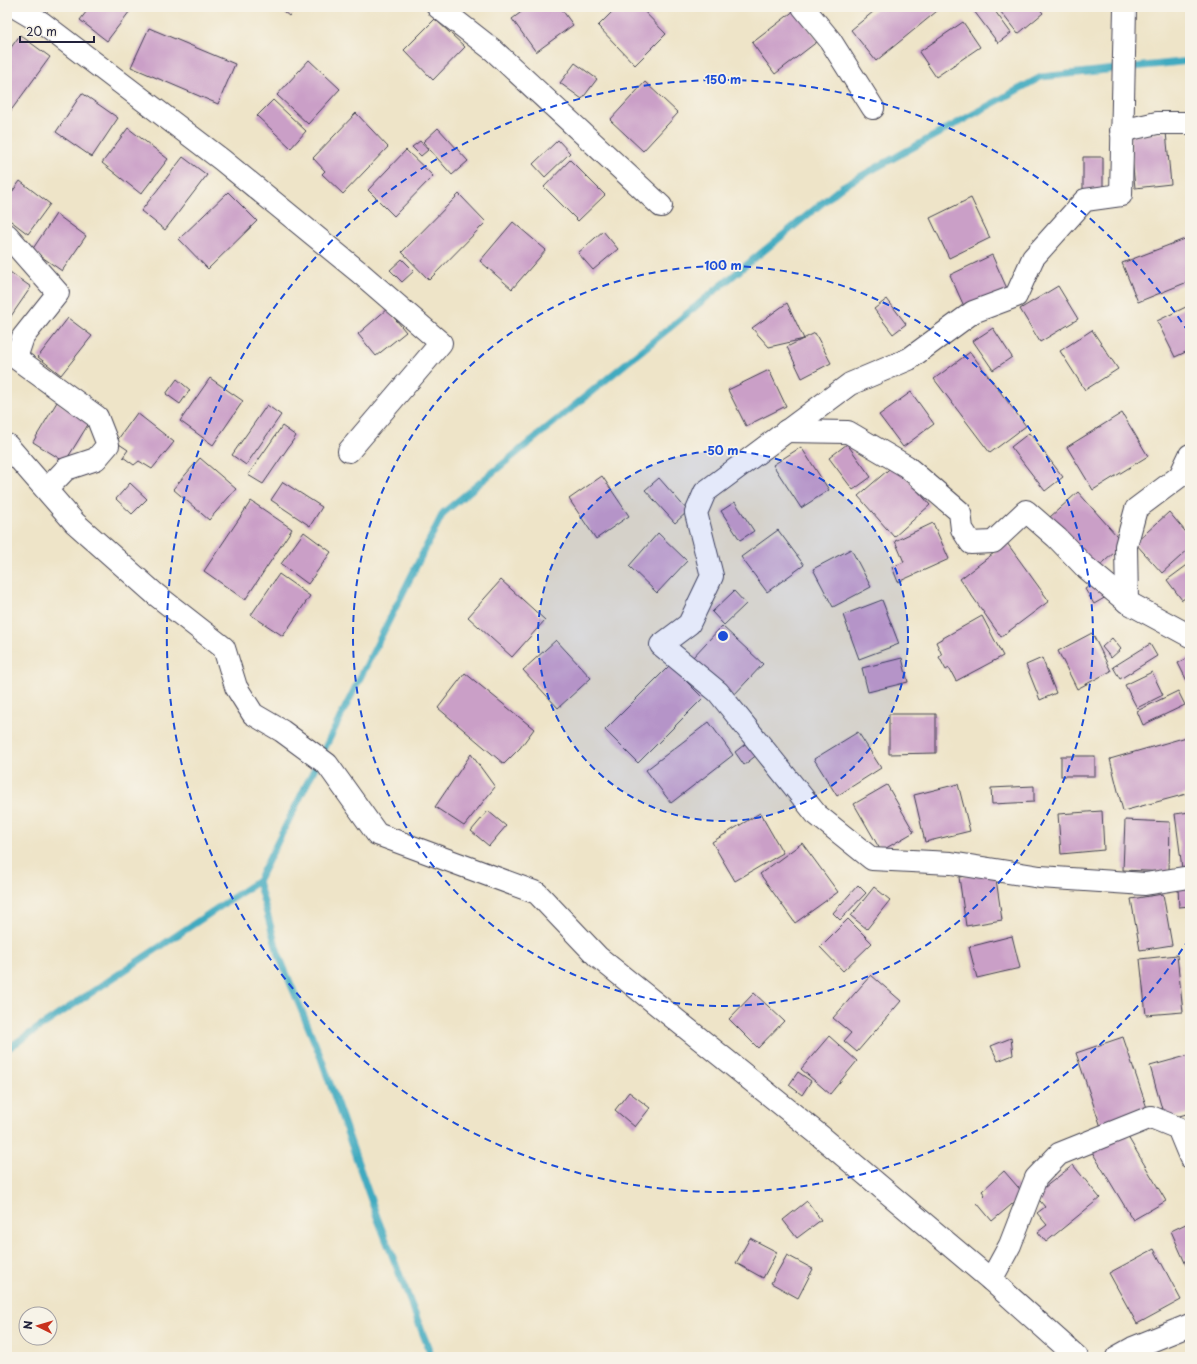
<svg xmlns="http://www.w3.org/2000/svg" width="1197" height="1364" font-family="'Playpen Sans',sans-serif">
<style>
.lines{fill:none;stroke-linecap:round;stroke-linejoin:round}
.stream{stroke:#41aac0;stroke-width:7}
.building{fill:#ca9fc7}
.street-casing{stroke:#413f50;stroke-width:24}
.street{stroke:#fff;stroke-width:22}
.ring{fill:none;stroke:#1d4ed8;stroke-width:2;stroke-dasharray:7 5}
.centre{fill:#1d4ed8;stroke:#f7f3e8;stroke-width:2}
.ring-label{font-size:12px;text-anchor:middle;font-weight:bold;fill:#1d4ed8;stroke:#f7f3e8;stroke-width:3.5;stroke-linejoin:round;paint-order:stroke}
</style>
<rect width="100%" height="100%" fill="#f7f3e8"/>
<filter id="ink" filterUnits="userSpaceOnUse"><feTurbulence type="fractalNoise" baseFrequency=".025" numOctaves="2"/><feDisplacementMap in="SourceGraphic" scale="8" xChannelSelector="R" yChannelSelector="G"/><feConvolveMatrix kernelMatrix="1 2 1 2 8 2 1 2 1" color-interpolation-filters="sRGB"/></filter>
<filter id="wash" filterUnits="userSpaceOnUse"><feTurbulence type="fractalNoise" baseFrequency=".012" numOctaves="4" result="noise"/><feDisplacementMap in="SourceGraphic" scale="16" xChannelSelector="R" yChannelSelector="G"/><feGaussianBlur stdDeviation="0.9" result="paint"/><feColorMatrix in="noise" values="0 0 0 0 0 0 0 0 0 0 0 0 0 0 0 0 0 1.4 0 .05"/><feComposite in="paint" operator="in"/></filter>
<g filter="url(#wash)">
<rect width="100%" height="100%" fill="#eee4c8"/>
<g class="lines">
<!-- stream -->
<g class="stream">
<polyline points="258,881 278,953 321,1058 377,1217 432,1357"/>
<polyline points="7,1049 258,881 443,513 843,186 1041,77 1190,61"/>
</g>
</g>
<g id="blocks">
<!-- building -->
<g class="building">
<polygon points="90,7 133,7 107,41 80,20"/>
<polygon points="278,7 296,7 289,16"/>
<polygon points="528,7 560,7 573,25 536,52 512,19"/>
<polygon points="617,7 640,7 666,34 635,65 598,26"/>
<polygon points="879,7 942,7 876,61 851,30"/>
<polygon points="971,7 992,7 1011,33 998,43"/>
<polygon points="997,7 1038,7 1043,13 1018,34"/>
<polygon points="795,10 818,41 775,74 752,43"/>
<polygon points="435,19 465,47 433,80 404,50"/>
<polygon points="963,22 980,47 936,77 919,52"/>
<polygon points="149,28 235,64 218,104 131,67"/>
<polygon points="20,35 50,57 7,116 7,53"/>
<polygon points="309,60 340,89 308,124 277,95"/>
<polygon points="575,63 597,79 582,99 560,83"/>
<polygon points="645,82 678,113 643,151 610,120"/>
<polygon points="82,93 118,118 92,157 56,132"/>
<polygon points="273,100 306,131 291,148 257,116"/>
<polygon points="356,113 388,147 343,194 322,174 325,171 313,158"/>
<polygon points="128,128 168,159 141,194 102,163"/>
<polygon points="438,128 468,161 452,175 423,142"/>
<polygon points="1166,132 1171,184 1135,188 1130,136"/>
<polygon points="558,140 570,153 545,177 533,164"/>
<polygon points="420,141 428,150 421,156 412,147"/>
<polygon points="406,150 433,176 394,216 368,190"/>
<polygon points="183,157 207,175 165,230 141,211"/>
<polygon points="1083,157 1103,157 1103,192 1083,193"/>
<polygon points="570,160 605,195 578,221 544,187"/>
<polygon points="20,181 50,204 28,234 7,218 7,199"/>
<polygon points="228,192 257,221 208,269 179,239"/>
<polygon points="459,194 486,222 429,280 402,252"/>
<polygon points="971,198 990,238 949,258 930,218"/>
<polygon points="56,214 86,236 62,271 32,250"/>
<polygon points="513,222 546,250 512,289 480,261"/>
<polygon points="603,231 618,249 593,270 578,253"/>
<polygon points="1190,237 1190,281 1138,302 1122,263"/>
<polygon points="992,255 1009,293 967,313 950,275"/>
<polygon points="402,259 414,271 402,282 390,270"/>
<polygon points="7,270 31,287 7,322"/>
<polygon points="1058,286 1078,319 1040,342 1020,309"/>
<polygon points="887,299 906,324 893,334 874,309"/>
<polygon points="787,303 804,339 769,347 752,328"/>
<polygon points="1190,305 1190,350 1175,357 1157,321"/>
<polygon points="387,309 406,332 376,356 358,334"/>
<polygon points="68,318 92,336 61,375 38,357"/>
<polygon points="993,328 1012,357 993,370 973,341"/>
<polygon points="1092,330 1118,369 1085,390 1060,351"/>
<polygon points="815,333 831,363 802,378 787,347"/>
<polygon points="970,352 1026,426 990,453 934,379"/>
<polygon points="769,370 786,406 746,426 728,390"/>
<polygon points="210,378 243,401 213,445 180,421"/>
<polygon points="177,379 190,390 180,404 166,394"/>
<polygon points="911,392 934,424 903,447 879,415"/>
<polygon points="57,402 89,423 65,462 33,442"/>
<polygon points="267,405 281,415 246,465 232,455"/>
<polygon points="137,413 174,442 152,469 139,461 134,465 123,457 128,450 116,442"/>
<polygon points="1122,413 1148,456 1093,490 1067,447"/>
<polygon points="282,426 296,436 263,484 248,475"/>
<polygon points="1029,433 1063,477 1045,491 1011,447"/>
<polygon points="847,444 871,477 853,490 829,458"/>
<polygon points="801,447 829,490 801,508 773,465"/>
<polygon points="200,458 236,489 209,520 173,489"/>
<polygon points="895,464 930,505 894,537 858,496"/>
<polygon points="602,476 629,516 596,539 569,499"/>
<polygon points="659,478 688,511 675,523 645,490"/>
<polygon points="283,482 322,507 310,526 271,500"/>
<polygon points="130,483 147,499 132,514 116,499"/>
<polygon points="1078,492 1124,544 1096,569 1050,517"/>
<polygon points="251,501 292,529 245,600 204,571"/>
<polygon points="735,502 754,531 740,540 721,511"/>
<polygon points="1169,512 1190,537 1190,548 1162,573 1135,543"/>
<polygon points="933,523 949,559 898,582 892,567 904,562 895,541"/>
<polygon points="778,530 804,565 767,592 741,557"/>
<polygon points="304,532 331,552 308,584 281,564"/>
<polygon points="658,533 687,561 657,593 629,566"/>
<polygon points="1007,543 1049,601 1001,637 960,579"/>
<polygon points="851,549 871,587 833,607 813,569"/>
<polygon points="1190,563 1190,595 1182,600 1167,580"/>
<polygon points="279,574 310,596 283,636 251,615"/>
<polygon points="501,580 545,620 512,657 468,617"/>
<polygon points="1096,582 1106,597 1094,604 1085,589"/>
<polygon points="734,591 746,604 724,625 712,612"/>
<polygon points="882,600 899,644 859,659 843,615"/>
<polygon points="982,616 1003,656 956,681 949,668 946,670 939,657 942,655 936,642"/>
<polygon points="722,626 763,664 733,696 692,658"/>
<polygon points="1092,633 1111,671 1077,689 1058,651"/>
<polygon points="1112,638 1121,649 1111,658 1102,647"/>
<polygon points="556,640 591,678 558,708 523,670"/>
<polygon points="1150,644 1157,656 1120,679 1113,667"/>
<polygon points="1190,657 1190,687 1178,663"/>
<polygon points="902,658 908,682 868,692 862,668"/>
<polygon points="1042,658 1056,693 1040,700 1026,665"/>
<polygon points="670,665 703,698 638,763 605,730"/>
<polygon points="1152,672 1163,695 1137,708 1125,685"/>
<polygon points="465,673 534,729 520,748 504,764 438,708"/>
<polygon points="1178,691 1185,705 1143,725 1137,711"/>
<polygon points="889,714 936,714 936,753 889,754"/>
<polygon points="709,722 733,755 671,803 646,770"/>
<polygon points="858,732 881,768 837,796 814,759"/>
<polygon points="1190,736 1190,793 1123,811 1110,759"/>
<polygon points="749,741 758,754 744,765 735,752"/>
<polygon points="471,754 495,787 464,826 435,807"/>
<rect x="1061" y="756" width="34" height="20"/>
<polygon points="958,784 970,831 925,842 914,795"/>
<polygon points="887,785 914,832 881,851 854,804"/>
<polygon points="1034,786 1034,802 992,804 991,788"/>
<polygon points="488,811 506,826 489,846 471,831"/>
<polygon points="1102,811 1104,850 1061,854 1058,814"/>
<polygon points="1190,812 1190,867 1182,868 1175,814"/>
<polygon points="760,813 783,853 735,881 712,842"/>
<polygon points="1125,820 1170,822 1169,872 1123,870"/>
<polygon points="802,843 838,892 795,923 760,874"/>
<polygon points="995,872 1002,920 966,926 959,877"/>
<polygon points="858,885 866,893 840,920 833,913"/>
<polygon points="874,887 890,900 867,929 851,916"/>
<polygon points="1190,887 1190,906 1179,907 1178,888"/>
<polygon points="1163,894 1172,945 1140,950 1131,899"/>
<polygon points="848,919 872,943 843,971 820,947"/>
<polygon points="1012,936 1020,968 977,978 969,947"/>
<polygon points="1177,955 1183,1012 1146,1015 1140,959"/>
<polygon points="1187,955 1190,955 1190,976 1189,976"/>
<polygon points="871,975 901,1001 857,1052 844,1041 851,1033 833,1018"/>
<polygon points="754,993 784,1021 758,1048 729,1019"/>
<polygon points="829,1036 857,1061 830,1094 801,1069"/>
<polygon points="1123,1037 1148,1111 1101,1127 1076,1053"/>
<polygon points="1011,1038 1013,1055 998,1061 991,1046"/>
<polygon points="1190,1055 1190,1113 1165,1120 1150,1066"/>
<polygon points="798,1072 811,1081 802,1095 789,1085"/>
<polygon points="629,1092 650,1108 635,1127 615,1110"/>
<polygon points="1125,1132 1166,1201 1133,1220 1092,1152"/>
<polygon points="1073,1165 1100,1198 1046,1242 1038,1232 1047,1225 1037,1213 1045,1207 1035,1195"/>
<polygon points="1004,1171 1024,1194 992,1221 977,1203 985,1195 982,1191"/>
<polygon points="807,1201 821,1220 797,1238 783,1220"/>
<polygon points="1190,1222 1190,1274 1171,1231"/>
<polygon points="750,1238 777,1252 763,1278 736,1263"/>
<polygon points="1154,1249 1181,1300 1137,1324 1109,1273"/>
<polygon points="787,1255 813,1269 798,1298 771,1283"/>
</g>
</g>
</g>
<g filter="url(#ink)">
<use href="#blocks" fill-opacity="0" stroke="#413f50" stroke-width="1"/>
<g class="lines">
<!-- street casing -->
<g class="street-casing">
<g id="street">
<polyline points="15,7 42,23 222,160 359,272 441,343 349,451"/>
<polyline points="438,7 493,50 661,206"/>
<polyline points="803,7 830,40 873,108"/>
<polyline points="1125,7 1121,195 1085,200 1033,258 1016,296 973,312 909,359 850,384 705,492 696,513 712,576 689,624 661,645 718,692 816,814 872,859 951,863 1040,877 1145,884 1190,877"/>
<polyline points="1121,131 1157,123 1190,123"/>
<polyline points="7,235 58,293 23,337 16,358 97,417 108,445 96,459 66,469 47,489"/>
<polyline points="786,431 848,432 906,466 960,512 962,529 971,543 993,542 1026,511 1057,538 1084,566 1127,602 1190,636"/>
<polyline points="7,445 75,523 155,594 224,648 236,687 253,714 282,731 327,764 377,834 537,893 598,957 818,1134 991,1280 1077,1357"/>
<polyline points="1127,602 1126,546 1136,509 1180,476 1190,455"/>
<polyline points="991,1280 1010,1245 1036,1178 1059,1154 1151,1117 1178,1128 1190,1157"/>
<polyline points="1117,1357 1133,1348 1190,1325"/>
</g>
</g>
<!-- street -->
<use href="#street" class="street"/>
</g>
</g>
<!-- distance rings -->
<circle cx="723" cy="636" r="185" fill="#1d4ed8" fill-opacity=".12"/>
<g class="ring">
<circle cx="723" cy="636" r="185"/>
<circle cx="723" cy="636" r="370"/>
<path d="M1189 939A556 556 0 1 1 1189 333"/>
</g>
<circle cx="723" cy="636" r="6" class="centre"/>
<g class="ring-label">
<text x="723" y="84">150 m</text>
<text x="723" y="270">100 m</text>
<text x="723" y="455">50 m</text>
</g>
<!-- margin -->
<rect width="1197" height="1364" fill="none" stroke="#f7f3e8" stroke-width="24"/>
<!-- north arrow -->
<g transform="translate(38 1326) rotate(275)"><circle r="19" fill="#f7f3e8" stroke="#a29fa3"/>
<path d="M0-3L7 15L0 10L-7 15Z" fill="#c8321e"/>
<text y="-6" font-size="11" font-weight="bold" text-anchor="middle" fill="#22223b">N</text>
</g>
<!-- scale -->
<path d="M20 36v6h74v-6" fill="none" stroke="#22223b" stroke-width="2"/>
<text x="26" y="36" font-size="12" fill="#22223b" stroke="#f7f3e8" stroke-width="3" paint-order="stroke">20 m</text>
</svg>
